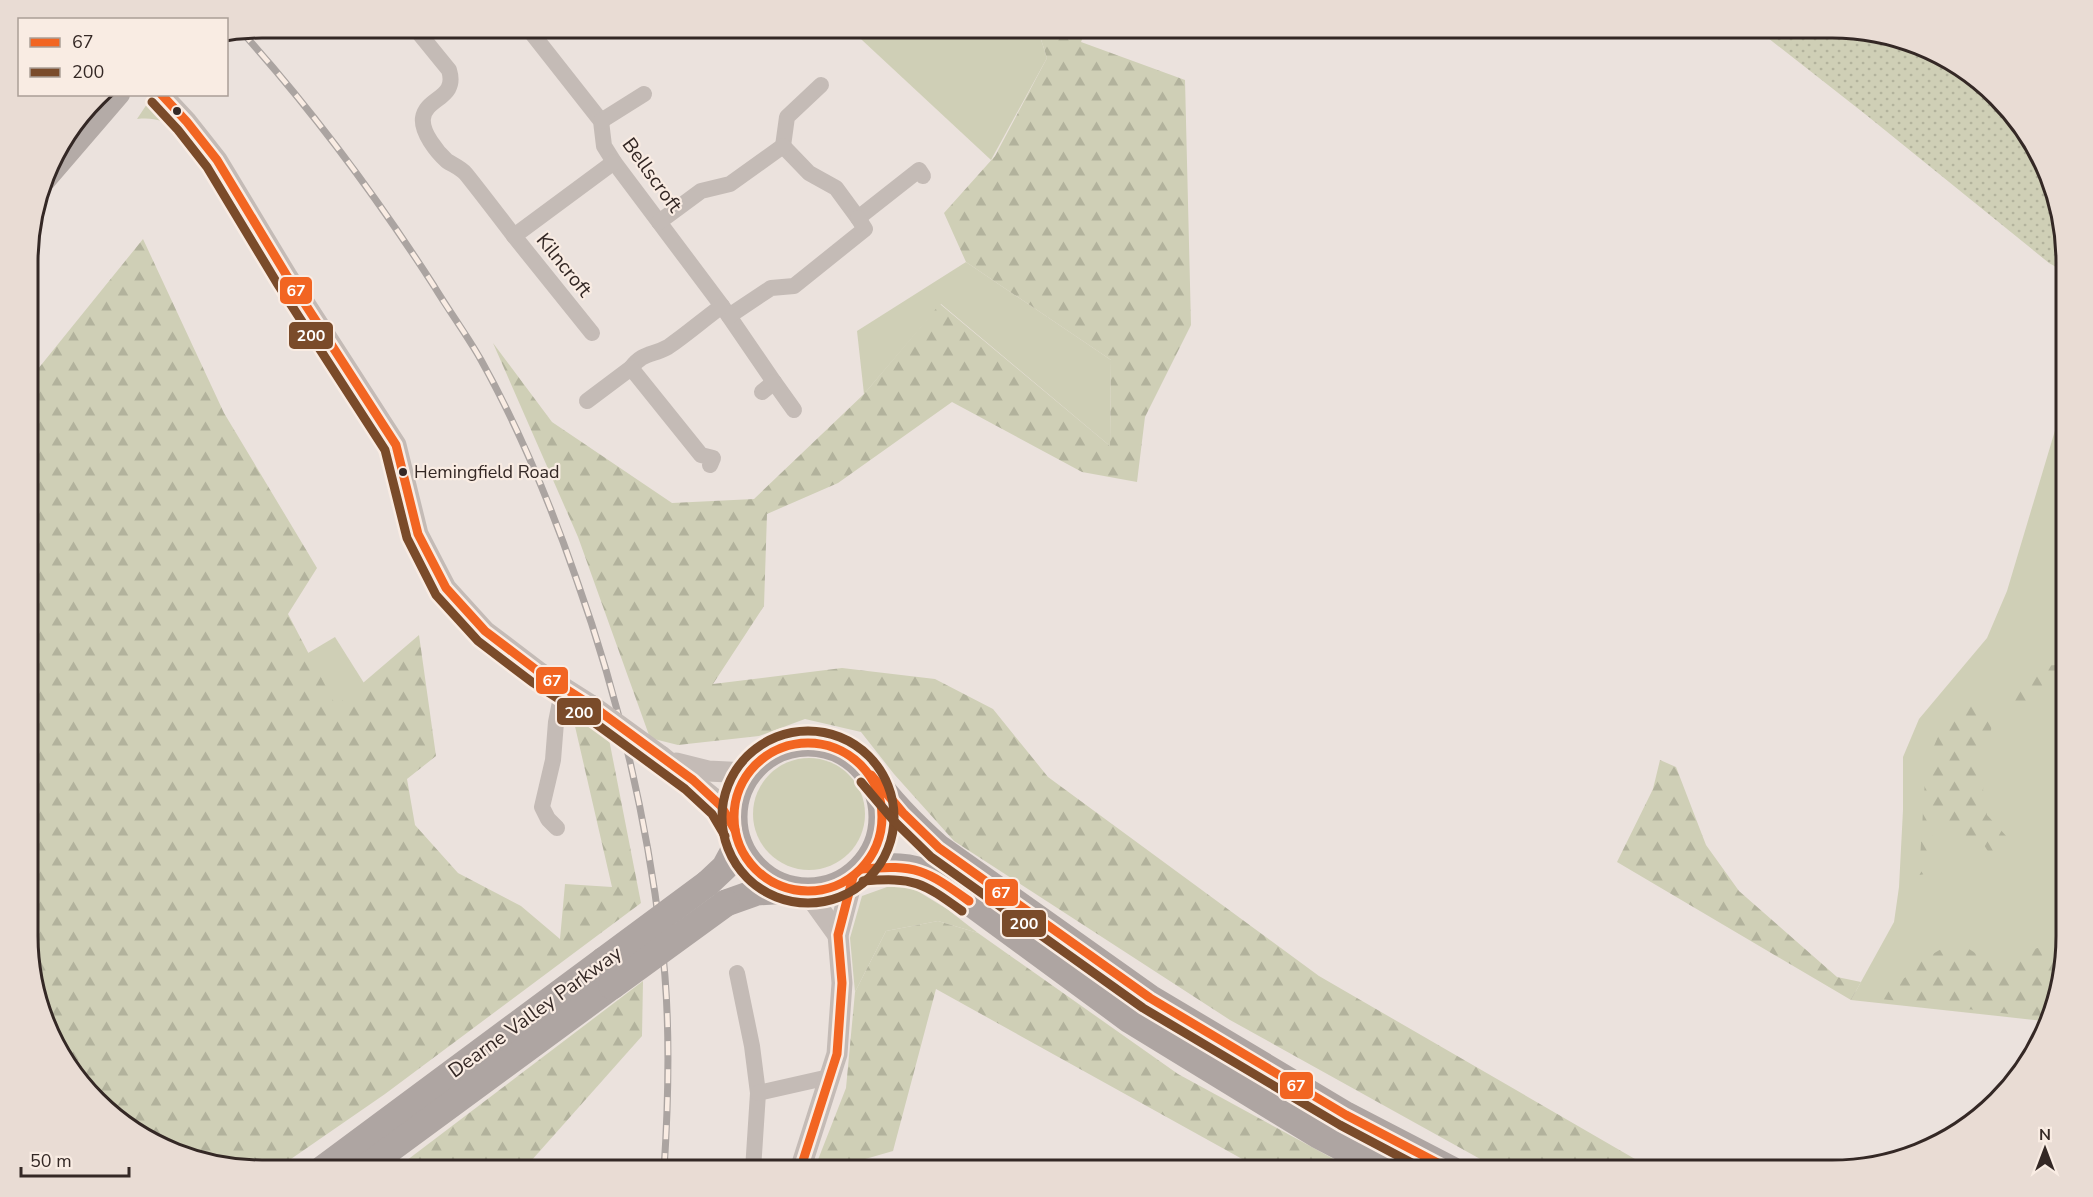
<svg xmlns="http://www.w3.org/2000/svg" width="2093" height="1197" font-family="'Nunito Sans',sans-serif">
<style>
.green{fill:#cfcfb6}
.forest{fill:url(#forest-firs)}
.park{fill:url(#park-dots)}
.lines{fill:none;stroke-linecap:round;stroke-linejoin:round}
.minor{stroke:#c4bbb6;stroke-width:16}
.tertiary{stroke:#c4bbb6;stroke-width:21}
.secondary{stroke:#b4aba7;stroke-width:22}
.trunk{stroke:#aea5a2;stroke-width:27}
.rail-casing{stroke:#aba4a1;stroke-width:7}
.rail{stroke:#f9ece3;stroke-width:4.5;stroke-dasharray:14;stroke-linecap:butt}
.tertiary-bridge{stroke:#c4bbb6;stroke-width:21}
.trunk-bridge{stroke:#aea5a2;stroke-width:27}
.bus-1-casing{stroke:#f9ece3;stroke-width:14}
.bus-2-casing{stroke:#f9ece3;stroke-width:14}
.bus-1{stroke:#f26522;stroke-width:9}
.bus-2{stroke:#7a4b2a;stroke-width:9}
.bus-dot{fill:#342825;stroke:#f9ece3;stroke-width:2}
.labels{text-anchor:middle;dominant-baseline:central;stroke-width:4.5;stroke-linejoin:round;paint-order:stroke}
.bus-label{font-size:18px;fill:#342825;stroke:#f9ece3;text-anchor:start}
.street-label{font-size:20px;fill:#342825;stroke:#f9ece3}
.rim{fill:none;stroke:#342825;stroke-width:3}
.line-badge{stroke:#f9ece3;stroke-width:2}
.badge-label{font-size:16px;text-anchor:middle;font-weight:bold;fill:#fff}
</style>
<defs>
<pattern id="forest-firs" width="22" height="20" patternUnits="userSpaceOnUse" patternTransform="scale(1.5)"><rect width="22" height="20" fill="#cfcfb6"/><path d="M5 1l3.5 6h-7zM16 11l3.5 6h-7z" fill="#b2b29c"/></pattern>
<pattern id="park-dots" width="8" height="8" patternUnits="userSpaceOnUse" patternTransform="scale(1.5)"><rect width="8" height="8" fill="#cfcfb6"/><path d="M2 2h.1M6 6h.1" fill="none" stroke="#b2b29c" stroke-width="1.8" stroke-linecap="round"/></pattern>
</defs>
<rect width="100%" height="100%" fill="#ebe2dd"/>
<!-- green -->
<g class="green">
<polygon points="848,27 1037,27 1047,58 991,160"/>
<path d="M147 104 175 122 197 150 191 155C174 130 170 116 137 119Z"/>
<polygon points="966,262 1111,360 1110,446 941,304 864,394 857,331"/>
<polygon points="2065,397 2066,950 2044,1021 1851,1000 1894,922 1899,887 1903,810 1903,757 1919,719 1987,638 2007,591"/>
<polygon points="335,637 369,691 337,710 303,656"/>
<circle cx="809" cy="814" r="56"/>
<polygon points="887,887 911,887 947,909 978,933 938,921 886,931 855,992 850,938 862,896"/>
</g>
<!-- forest -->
<g class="forest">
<polygon points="1037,27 1087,27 1081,42 1185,80 1191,325 1145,417 1137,482 1082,472 952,402 838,483 767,514 764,606 713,684 842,668 935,679 993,709 1048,777 1319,976 1654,1170 1500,1170 1230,1020 954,841 894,774 861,732 805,719 759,736 678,745 650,738 578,537 493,343 552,422 672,503 754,499 864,394 940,304 1110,446 1111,360 966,262 944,213 995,156 1047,58"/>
<polygon points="143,239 224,413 317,568 288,614 336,706 419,635 436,756 407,779 415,825 458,873 521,906 560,939 565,884 612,887 571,709 608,734 641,903 385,1094 275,1170 201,1162 144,1138 66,1065 29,965 29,380"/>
<path d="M2058 665 2062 680 2058 687 2053 685 2037 692 2040 702 2020 720 2013 719 2009 713 2011 698C2026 687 2032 685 2036 666Z"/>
<polygon points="1977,689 1981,693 1979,711 1992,725 1988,745 1981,748 1981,765 1986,777 1983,789 1987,815 2008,838 2007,849 1989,853 1984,845 1967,845 1965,833 1941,819 1933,833 1933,851 1924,862 1925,874 1919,875 1926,764 1941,730"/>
<polygon points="1660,760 1676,767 1706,845 1739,891 1837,977 1861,982 1851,1000 1617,862 1653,789"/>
<polygon points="938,921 978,933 1178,1074 1354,1170 1262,1170 936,989 893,1151 848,1164 843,1170 814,1170 846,1088 855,992 886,931"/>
<polygon points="2044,946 2066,950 2045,1018 1881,999 1885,990 1909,975 1919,962 1943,948 1969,949 1991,963"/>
<polygon points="643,981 642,1036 523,1170 394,1170"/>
</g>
<!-- park -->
<polygon class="park" points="1754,27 1831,27 1892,35 1949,59 1997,96 2034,144 2065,246 2065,272 2049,263 1865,114"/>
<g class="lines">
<!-- minor -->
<g class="minor">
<path d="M414 27 449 70C458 99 426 97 423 118 421 132 437 152 447 161 453 165 461 168 466 174 482 194 498 215 514 236"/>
<polyline points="527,27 601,121 604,146 614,162 722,306 774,382 762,392"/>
<polyline points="601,121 644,94"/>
<polyline points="783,146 809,173 836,188 858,218 919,170 923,176"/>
<polyline points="783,146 787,117 821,85"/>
<polyline points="659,222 701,191 730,184 783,146"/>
<polyline points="729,316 771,288 794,286 865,229 858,218"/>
<polyline points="592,333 514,236 614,162"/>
<path d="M631 368C643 352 652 356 668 347 687 334 704 319 722 306"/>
<polyline points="774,382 794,410"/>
<polyline points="587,401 631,368 701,455 713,458 710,465"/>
<polyline points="557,828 548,819 542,807 553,760 556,722 563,687"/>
<polyline points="737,973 752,1046 758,1093 753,1170"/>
<polyline points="758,1093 829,1077"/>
</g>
<!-- tertiary -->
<g class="tertiary">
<polyline points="161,94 187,122 217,160 287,276 396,445 418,534 446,588 485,631 539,672 591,705"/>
<polyline points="661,756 712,797 721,806 735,830"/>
<polyline points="676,763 708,771 748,773"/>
<polyline points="798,891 815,903 838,935"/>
<polyline points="800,1170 837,1054 842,983 838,935 853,877"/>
</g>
<!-- secondary -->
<polyline class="secondary" points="45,180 119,94"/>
<!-- trunk -->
<g class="trunk">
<circle cx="808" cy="817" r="74"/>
<path d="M871 775C891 803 913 825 939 848L1150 998 1346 1115 1452 1170"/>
<path d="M862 869C891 866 908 864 934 876L1130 1020 1318 1135 1385 1170"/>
<polyline points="708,883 725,867 738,843"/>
<polyline points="726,903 757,892 790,890"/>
<polyline points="321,1170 604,960"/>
<polyline points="362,1170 612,986"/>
</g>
<!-- rail casing -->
<g class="rail-casing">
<path id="rail" d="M241 31C313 111 376 196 434 286 449 311 467 335 481 360 520 430 550 503 576 578 618 695 646 815 661 938 671 1014 669 1094 664 1170"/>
</g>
<!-- rail -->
<use href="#rail" class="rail"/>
<!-- tertiary-bridge -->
<polyline class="tertiary-bridge" points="591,705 661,756"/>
<!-- trunk-bridge -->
<g class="trunk-bridge">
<polyline points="604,960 708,883"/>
<polyline points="612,986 726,903"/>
</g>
<!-- bus-1 casing -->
<g class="bus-1-casing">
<g id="bus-1">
<polyline points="161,94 187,122 217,160 287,276 396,445 418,534 446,588 485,631 539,672 591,705 693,780 721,806 735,830"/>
<circle cx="808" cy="817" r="74"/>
<polyline points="871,775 903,813 939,848 1150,998 1346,1115 1451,1170"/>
<path d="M862 869C916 864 926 870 969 901"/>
<polyline points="800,1170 837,1054 842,983 838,935 853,877"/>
</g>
</g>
<!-- bus-2 casing -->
<g class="bus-2-casing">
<g id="bus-2">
<polyline points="152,102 178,130 207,167 277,283 385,450 407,538 436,595 478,641 532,682 584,715 685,789 712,814 725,836"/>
<circle cx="808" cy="817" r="86"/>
<polyline points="861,782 894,821 931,857 1143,1008 1340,1125 1425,1170"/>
<path d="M863 881C914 877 922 882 962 911"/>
</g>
</g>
<!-- bus-1 -->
<use href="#bus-1" class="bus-1"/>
<!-- bus-2 -->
<use href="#bus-2" class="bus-2"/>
</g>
<!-- markers -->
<g class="bus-dot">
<circle cx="177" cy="111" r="5"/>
<circle cx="403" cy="472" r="5"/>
</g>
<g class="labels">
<!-- bus labels -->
<g class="bus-label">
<text x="414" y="472">Hemingfield Road</text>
</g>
<!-- street labels -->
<g class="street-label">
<text transform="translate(652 175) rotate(54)">Bellscroft</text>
<text transform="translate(564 265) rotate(51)">Kilncroft</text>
<text transform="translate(535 1012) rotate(-36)">Dearne Valley Parkway</text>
</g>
</g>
<!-- crop -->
<path d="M0 0H2093V1197H0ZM262 38H1832A224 224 0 0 1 2056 262V936A224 224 0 0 1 1832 1160H262A224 224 0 0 1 38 936V262A224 224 0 0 1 262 38Z" fill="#e9dcd4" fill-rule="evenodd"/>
<path class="rim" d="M262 38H1832A224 224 0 0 1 2056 262V936A224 224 0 0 1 1832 1160H262A224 224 0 0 1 38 936V262A224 224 0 0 1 262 38Z"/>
<g class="line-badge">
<rect x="279" y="276" width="34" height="29" rx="6" fill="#f26522"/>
<rect x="288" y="321" width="46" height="29" rx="6" fill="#7a4b2a"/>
<rect x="535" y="666" width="34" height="29" rx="6" fill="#f26522"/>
<rect x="556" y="697" width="46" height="29" rx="6" fill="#7a4b2a"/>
<rect x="984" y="878" width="35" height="29" rx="6" fill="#f26522"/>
<rect x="1001" y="909" width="46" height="29" rx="6" fill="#7a4b2a"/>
<rect x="1279" y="1071" width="35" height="29" rx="6" fill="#f26522"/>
</g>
<g class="badge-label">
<text x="296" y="296">67</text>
<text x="311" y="341">200</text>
<text x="552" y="686">67</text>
<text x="579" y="718">200</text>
<text x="1001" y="898">67</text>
<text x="1024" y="929">200</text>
<text x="1296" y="1091">67</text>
</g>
<!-- legend -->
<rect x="18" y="18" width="210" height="78" fill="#f9ece3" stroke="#aa9e97" stroke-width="1.5"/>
<rect x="30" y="38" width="30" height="9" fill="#f26522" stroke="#aa9e97" stroke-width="1.5"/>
<text x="72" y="48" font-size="18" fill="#342825">67</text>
<rect x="30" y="68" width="30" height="9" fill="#7a4b2a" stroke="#aa9e97" stroke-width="1.5"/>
<text x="72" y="78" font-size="18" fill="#342825">200</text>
<!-- north arrow -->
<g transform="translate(2045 1149)" stroke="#f9ece3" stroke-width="4.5" paint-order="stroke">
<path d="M0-4.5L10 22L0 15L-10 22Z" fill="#342825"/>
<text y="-9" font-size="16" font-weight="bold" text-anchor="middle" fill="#342825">N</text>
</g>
<!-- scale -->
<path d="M21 1167v9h108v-9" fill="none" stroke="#342825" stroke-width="3"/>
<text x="30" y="1167" font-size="18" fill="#342825" stroke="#f9ece3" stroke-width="4.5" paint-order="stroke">50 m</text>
</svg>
